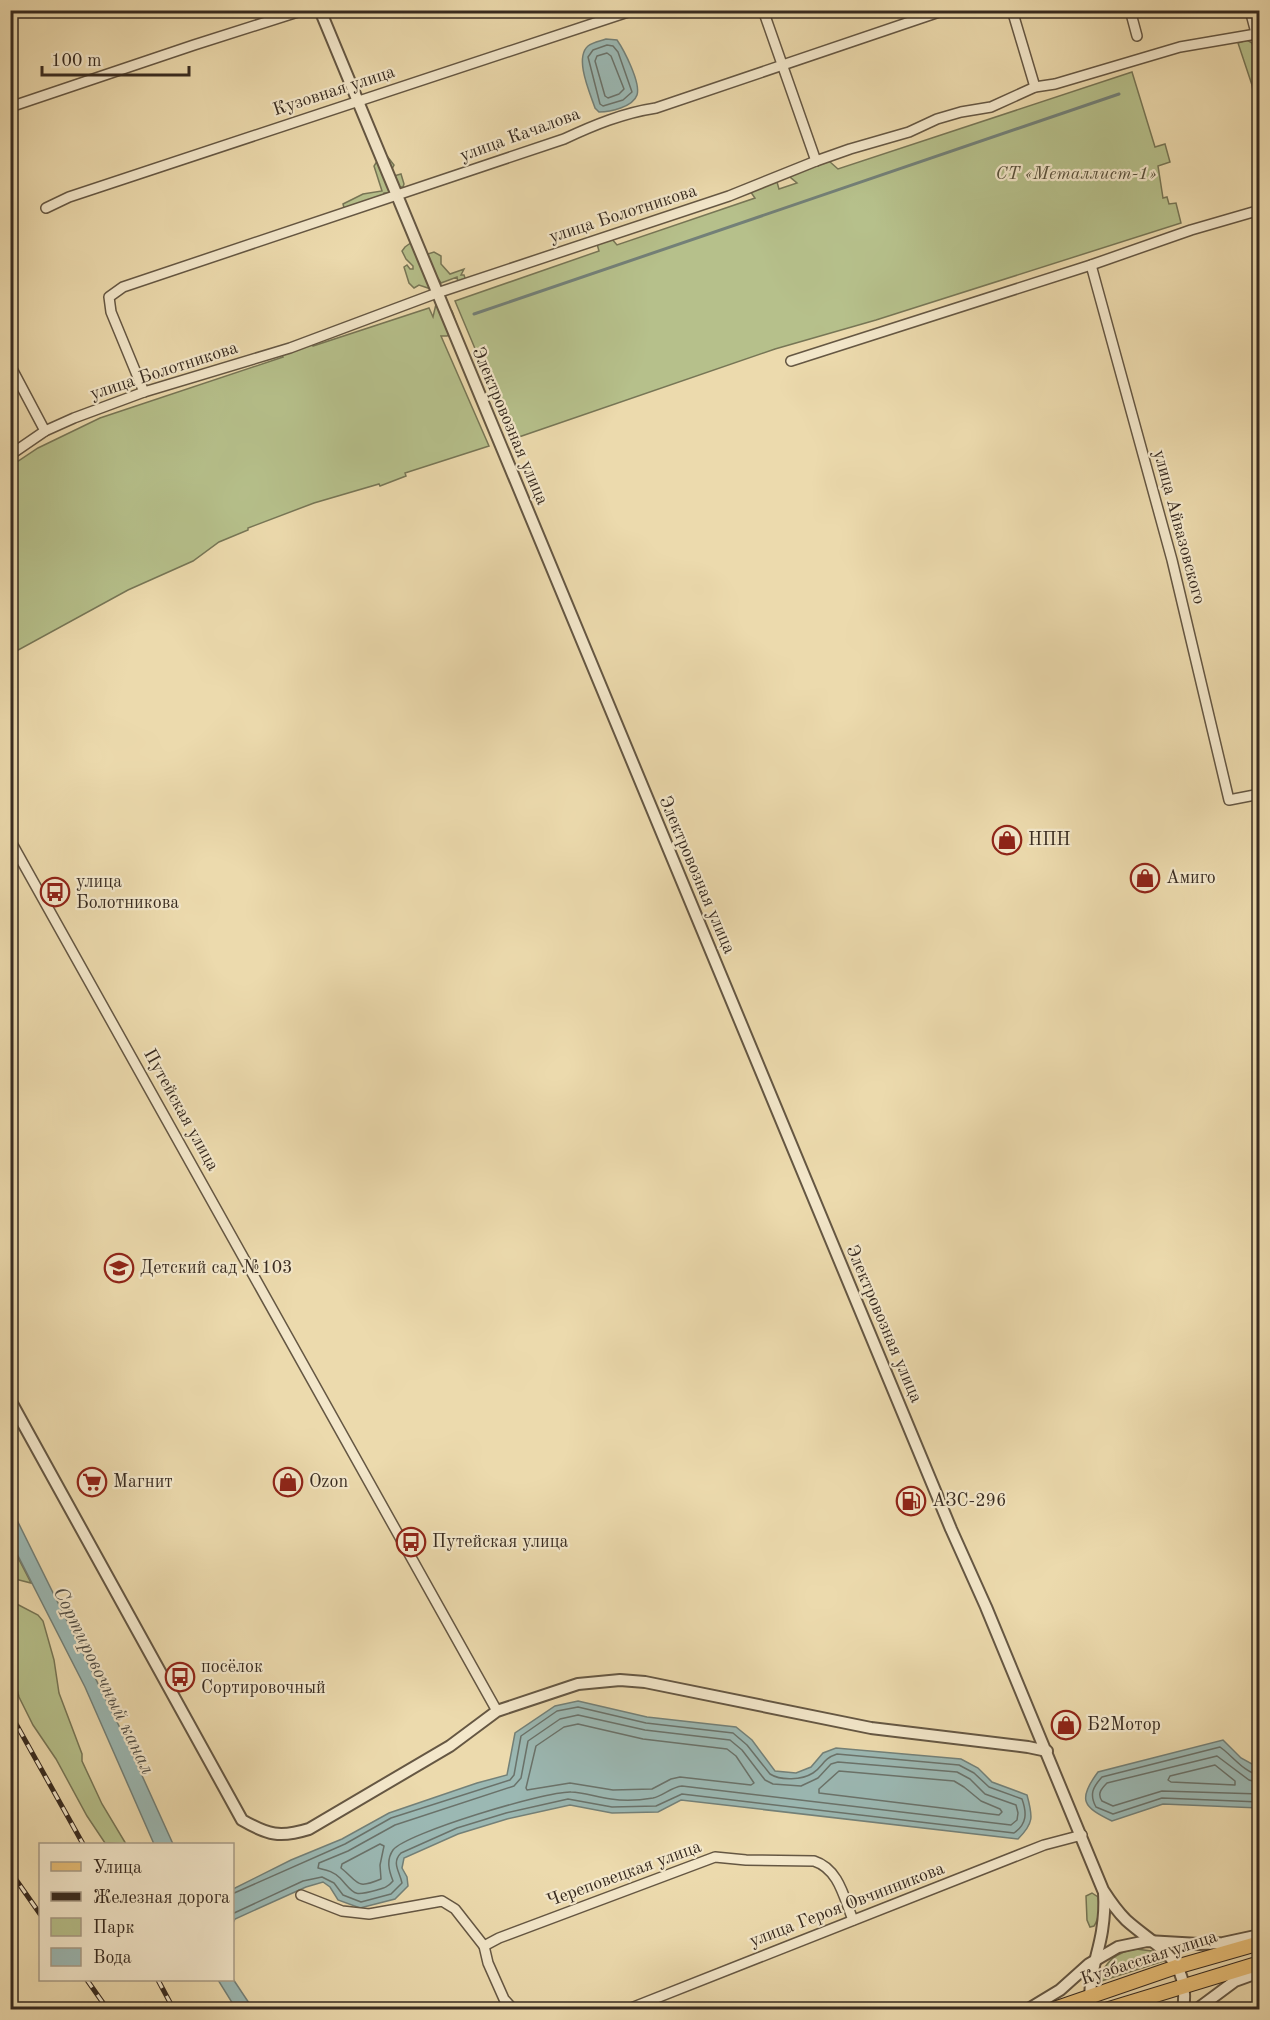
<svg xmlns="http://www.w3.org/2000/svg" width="1270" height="2020" font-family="'Old Standard TT',serif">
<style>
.green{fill:#b6c08b;stroke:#777656;stroke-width:1.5}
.water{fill:#9bb8b3;stroke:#738078;stroke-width:1.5}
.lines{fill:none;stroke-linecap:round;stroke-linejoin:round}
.shore{stroke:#6a726a;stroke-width:1.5}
.stream{stroke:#738078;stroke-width:3}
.minor-casing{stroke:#655743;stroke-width:12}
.tertiary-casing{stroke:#655743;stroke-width:14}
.primary-casing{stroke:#382b20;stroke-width:16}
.minor{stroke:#f3e7ca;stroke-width:9}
.tertiary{stroke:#f3e7ca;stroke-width:10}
.primary{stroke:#e6bd76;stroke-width:14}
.rail-casing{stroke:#382b20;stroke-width:5}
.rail{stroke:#f3e7ca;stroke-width:3;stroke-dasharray:9;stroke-linecap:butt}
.labels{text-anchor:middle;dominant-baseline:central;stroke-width:4.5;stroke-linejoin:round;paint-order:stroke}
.street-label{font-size:18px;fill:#382b20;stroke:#f3e7ca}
.park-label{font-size:18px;font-style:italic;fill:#58503b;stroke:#f3e7ca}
.poi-label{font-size:18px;fill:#382b20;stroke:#f3e7ca;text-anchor:start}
.water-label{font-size:20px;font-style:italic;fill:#514e45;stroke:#f3e7ca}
</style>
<rect width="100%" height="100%" fill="#ecdaad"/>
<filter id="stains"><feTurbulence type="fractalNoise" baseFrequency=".00333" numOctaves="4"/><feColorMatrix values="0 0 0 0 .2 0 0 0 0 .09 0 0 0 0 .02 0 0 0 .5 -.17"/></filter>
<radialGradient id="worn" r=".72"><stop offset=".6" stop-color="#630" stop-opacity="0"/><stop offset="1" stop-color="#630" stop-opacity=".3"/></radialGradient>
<!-- green -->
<g class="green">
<path d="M1247 40 1252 43 1255 52 1253 59C1262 67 1261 101 1258 112L1256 107 1252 85 1238 43Z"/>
<polygon points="1132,72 1155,147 1165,144 1170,162 1158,166 1163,198 1167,197 1169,204 1176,203 1181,223 876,320 775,349 513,439 455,301 599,251 597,244 611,238 617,245 755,198 750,191 765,178 777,182 779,189 797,183 790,177 792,174 829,161 838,169"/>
<polygon points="387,156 394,165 390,173 394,176 401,174 404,184 403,187 399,187 392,193 384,193 382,202 347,209 344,208 343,204 363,194 382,191 374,166 379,158"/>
<polygon points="412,242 417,251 428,254 434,252 441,256 441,264 450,274 464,269 461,275 464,275 466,281 458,283 457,277 441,283 434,272 426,274 425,277 435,284 431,289 419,285 414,288 409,283 404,267 407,265 410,269 413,269 413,266 406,259 402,251 405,247"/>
<polygon points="440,303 452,311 459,331 447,336 441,336 489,446 405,473 406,476 380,486 379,484 314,503 248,528 248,530 219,542 193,561 128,590 11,654 11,466 38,448 100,418 283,357 281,353 311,342 313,346 429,308 433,317 436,304"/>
<polygon points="10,1542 31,1583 11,1578"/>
<polygon points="11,1601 38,1615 43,1621 54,1660 59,1693 82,1754 82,1761 102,1804 126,1844 105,1843 87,1816 56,1759 33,1725 19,1697 11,1666"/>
<path d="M1092 1893 1098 1897C1099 1908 1100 1917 1094 1926L1090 1927 1087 1920 1086 1896Z"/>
<path d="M1136 1949 1152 1951 1164 1961 1098 1982C1104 1963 1115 1952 1136 1949Z"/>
</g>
<!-- water -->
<g class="water">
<path d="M606 39 617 40C624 50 641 83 637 95 633 107 610 112 599 112L595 108C590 93 574 58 588 46 593 42 601 41 606 39Z"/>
<polygon points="11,1508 125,1738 173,1844 154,1844 85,1687 11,1542"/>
<path d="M578 1701 647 1717 736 1727 752 1740 775 1771 796 1773 811 1767 823 1753 836 1748 961 1759 978 1768 992 1782 1027 1795C1033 1817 1034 1823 1018 1839L681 1800 658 1812 612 1813 570 1805 507 1819 458 1834 404 1858 402 1868 407 1877 408 1886 395 1899 360 1908 338 1900 330 1887 323 1882 306 1887 235 1919 233 1923V1889L291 1860 342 1839 389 1813 477 1783 507 1775 515 1733 555 1706Z"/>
<path d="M1223 1740 1241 1758 1254 1765 1259 1772V1808L1163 1804 1112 1821C1083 1807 1077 1800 1098 1772Z"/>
<polygon points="233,1979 253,2009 236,2009 218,1980"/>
</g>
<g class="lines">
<!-- shore -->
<g class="shore">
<polygon points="607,45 613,46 618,52 632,92 623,100 603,106 600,104 588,57 593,50"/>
<polygon points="607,53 611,56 624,89 619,94 608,98 605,96 595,61 597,56"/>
<path d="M578 1715 645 1730 730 1740 742 1750 765 1780 773 1784 801 1786 818 1778 831 1764 838 1762 957 1772 970 1779 985 1794 1016 1805 1018 1813 1017 1820 1011 1825 682 1786C671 1787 663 1796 653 1798 641 1800 624 1801 611 1799 598 1798 584 1792 571 1792 546 1791 406 1833 393 1850 386 1860 389 1871 393 1881 388 1887 384 1888 377 1890 352 1897 355 1894 340 1878 333 1871 326 1870 318 1868L319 1863 348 1851 395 1825 514 1786 521 1778 528 1741 560 1719Z"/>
<polygon points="578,1724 643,1739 727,1749 736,1756 754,1783 751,1785 680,1777 671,1779 652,1789 613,1790 570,1783 527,1790 526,1788 536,1746 564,1727"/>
<polygon points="1215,1765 1235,1781 1235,1785 1171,1782 1168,1780 1170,1776"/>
<polygon points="839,1771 954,1781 964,1787 981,1801 1000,1809 1002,1812 999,1815 819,1793 819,1789"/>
<path d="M1260 1775C1244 1773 1232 1755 1220 1747L1102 1777C1093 1787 1089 1794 1096 1807L1113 1814 1162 1798 1260 1802"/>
<path d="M1260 1783 1249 1780 1217 1756 1107 1783C1101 1789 1097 1794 1102 1801L1113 1806 1162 1791 1260 1794"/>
<path d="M380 1844 384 1846 380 1865 381 1879C355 1890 359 1882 341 1868L342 1864Z"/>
<path d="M232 1894 345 1844 391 1818 510 1780 514 1775 521 1736 557 1711 578 1707 646 1723 733 1733 747 1745 770 1774C781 1781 802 1780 813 1773 824 1766 822 1759 837 1754L959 1765 974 1773 989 1787 1022 1799C1027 1813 1027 1824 1014 1833L682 1794 656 1806 612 1807 568 1799 506 1813 457 1828 401 1853C391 1863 400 1872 402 1883L391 1894 361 1902 343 1895 334 1883 322 1877 303 1881 232 1914"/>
</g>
<!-- stream -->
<polyline class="stream" points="474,314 1119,94"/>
<!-- minor casing -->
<g class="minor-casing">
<g id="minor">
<polyline points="763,10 816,161"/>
<polyline points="1012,10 1035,87"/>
<polyline points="1130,10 1137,36"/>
<polyline points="1250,10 1260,48"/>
<polyline points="10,103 13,106 194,45 304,10"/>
<polyline points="46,208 69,197 634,10"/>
<polyline points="1091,265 1172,560 1229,800 1260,794"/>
<polyline points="791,361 1091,265 1191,230 1260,210"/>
<polyline points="10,365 45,431"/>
<path d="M144 392 111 312 109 297 123 287 564 139C594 125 623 113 656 108L945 10"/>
<polyline points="10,455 45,431 74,418 144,392 290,348 437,293 729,196 816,161 850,149 909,132 937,119 961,112 991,107 1035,87 1055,84 1180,47 1256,34"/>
<polyline points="10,840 497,1711"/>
<polyline points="301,1895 342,1911 369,1914 442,1901 455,1909 484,1946 488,1963 504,1999 514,2010"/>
<path d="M484 1946 499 1938 715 1857 746 1860 814 1861C839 1869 844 1898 853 1920"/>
<polyline points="626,2010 1044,1845 1082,1835"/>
</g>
</g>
<!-- tertiary casing -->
<g class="tertiary-casing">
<g id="tertiary">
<path d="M320 10 951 1529 986 1607 1103 1890C1110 1901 1117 1911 1126 1920 1157 1948 1191 1958 1183 2010"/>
<path d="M10 1400 242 1820C268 1835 280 1838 309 1829L450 1746 497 1711 578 1684 620 1680 645 1682 871 1728 1028 1747 1047 1751"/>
<polyline points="1027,2010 1060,1990 1089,1964 1118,1947 1147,1941 1199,1944 1223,1943 1260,1935"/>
<path d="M1093 2010C1085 1984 1098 1957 1102 1931 1104 1918 1105 1906 1104 1893"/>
<polyline points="1196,2010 1235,1981 1260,1972"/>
</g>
</g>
<!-- primary casing -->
<g class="primary-casing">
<g id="primary">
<polyline points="1051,2010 1176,1967 1260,1943"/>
<polyline points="1106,2010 1260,1963"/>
</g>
</g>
<!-- minor -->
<use href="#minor" class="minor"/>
<!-- tertiary -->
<use href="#tertiary" class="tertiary"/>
<!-- primary -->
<use href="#primary" class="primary"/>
<!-- rail casing -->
<g class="rail-casing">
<g id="rail">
<polyline points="10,1713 83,1844"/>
<polyline points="10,1871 40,1914"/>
<polyline points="87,1980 108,2010"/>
<polyline points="158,1980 174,2010"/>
</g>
</g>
<!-- rail -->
<use href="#rail" class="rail"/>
</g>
<!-- icons -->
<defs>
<g id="shop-ring" transform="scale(1.5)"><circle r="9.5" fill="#f3e7ca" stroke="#8f2418" stroke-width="1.5"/><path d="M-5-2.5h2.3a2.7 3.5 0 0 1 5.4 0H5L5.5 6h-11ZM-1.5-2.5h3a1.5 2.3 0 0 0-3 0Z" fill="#8f2418"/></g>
<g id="bus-ring" transform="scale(1.5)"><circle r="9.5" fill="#f3e7ca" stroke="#8f2418" stroke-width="1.5"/><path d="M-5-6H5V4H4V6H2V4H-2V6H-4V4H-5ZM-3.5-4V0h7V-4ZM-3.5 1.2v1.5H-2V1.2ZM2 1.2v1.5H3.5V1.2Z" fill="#8f2418"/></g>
<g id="school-ring" transform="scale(1.5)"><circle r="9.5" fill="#f3e7ca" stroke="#8f2418" stroke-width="1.5"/><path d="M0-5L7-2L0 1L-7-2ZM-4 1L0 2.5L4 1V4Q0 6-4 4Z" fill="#8f2418"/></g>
<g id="supermarket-ring" transform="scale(1.5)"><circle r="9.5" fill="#f3e7ca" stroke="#8f2418" stroke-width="1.5"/><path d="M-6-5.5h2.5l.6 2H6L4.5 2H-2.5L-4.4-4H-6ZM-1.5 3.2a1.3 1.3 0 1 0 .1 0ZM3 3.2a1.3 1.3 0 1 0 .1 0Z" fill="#8f2418"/></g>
<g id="fuel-ring" transform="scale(1.5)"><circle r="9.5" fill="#f3e7ca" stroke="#8f2418" stroke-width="1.5"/><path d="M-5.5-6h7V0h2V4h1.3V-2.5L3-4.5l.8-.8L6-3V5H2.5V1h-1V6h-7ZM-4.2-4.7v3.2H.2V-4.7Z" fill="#8f2418"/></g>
</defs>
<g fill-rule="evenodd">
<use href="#shop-ring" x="1007" y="840"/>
<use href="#shop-ring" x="1145" y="878"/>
<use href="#bus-ring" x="55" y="892"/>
<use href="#school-ring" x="119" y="1268"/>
<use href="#supermarket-ring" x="92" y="1482"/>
<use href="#shop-ring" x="288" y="1482"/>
<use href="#fuel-ring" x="911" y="1501"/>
<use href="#bus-ring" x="411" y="1542"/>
<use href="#bus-ring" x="180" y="1677"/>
<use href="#shop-ring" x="1066" y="1725"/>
</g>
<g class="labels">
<!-- street labels -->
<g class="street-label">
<text transform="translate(334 91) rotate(-18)">Кузовная улица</text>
<text transform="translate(520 135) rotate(-20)">улица Качалова</text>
<text transform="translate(623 214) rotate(-18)">улица Болотникова</text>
<text transform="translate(164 371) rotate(-18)">улица Болотникова</text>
<text transform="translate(510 426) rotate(67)">Электровозная улица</text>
<text transform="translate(1179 527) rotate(75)">улица Айвазовского</text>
<text transform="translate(697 875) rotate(67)">Электровозная улица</text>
<text transform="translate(181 1110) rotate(61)">Путейская улица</text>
<text transform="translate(884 1324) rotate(67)">Электровозная улица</text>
<text transform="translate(624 1874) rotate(-20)">Череповецкая улица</text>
<text transform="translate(847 1905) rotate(-21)">улица Героя Овчинникова</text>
<text transform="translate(1149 1958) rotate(-18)">Кузбасская улица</text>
</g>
<!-- park labels -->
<g class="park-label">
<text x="1076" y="174">СТ «Металлист-1»</text>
</g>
<!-- poi labels -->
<g class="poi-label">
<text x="1028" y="840">НПН</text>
<text x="1166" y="878">Амиго</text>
<text x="76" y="882">улица<tspan x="76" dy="21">Болотникова</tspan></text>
<text x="140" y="1268">Детский сад №103</text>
<text x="113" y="1482">Магнит</text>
<text x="309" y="1482">Ozon</text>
<text x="932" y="1501">АЗС-296</text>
<text x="432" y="1542">Путейская улица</text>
<text x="201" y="1667">посёлок<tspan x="201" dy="21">Сортировочный</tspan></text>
<text x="1087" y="1725">Б2Мотор</text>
</g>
<!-- water labels -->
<g class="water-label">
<text transform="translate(103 1681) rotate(64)">Сортировочный канал</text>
</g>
</g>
<!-- margin -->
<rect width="1270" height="2020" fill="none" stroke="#ecdaad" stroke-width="36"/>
<rect x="12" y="12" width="1246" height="1996" fill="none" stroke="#382b20" stroke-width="3"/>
<rect x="18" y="18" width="1234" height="1984" fill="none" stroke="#382b20" stroke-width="1.5"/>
<!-- legend -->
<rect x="39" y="1843" width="195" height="138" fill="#f3e7ca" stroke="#a89c86" stroke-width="1.5"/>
<rect x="51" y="1862" width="30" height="9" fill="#e6bd76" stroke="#a89c86" stroke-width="1.5"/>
<text x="93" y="1873" font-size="18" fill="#382b20">Улица</text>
<rect x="51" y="1892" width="30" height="9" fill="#382b20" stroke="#a89c86" stroke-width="1.5"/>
<text x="93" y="1903" font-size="18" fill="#382b20">Железная дорога</text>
<rect x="51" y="1918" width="30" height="18" fill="#b6c08b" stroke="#a89c86" stroke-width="1.5"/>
<text x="93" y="1933" font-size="18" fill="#382b20">Парк</text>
<rect x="51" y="1948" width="30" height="18" fill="#9bb8b3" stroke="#a89c86" stroke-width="1.5"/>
<text x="93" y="1963" font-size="18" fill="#382b20">Вода</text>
<!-- scale -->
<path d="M42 66v9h147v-9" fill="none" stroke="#382b20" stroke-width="3"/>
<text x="51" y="66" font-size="18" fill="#382b20" stroke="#f3e7ca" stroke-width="4.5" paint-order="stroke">100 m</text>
<rect width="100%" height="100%" filter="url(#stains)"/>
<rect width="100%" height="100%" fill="url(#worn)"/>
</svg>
